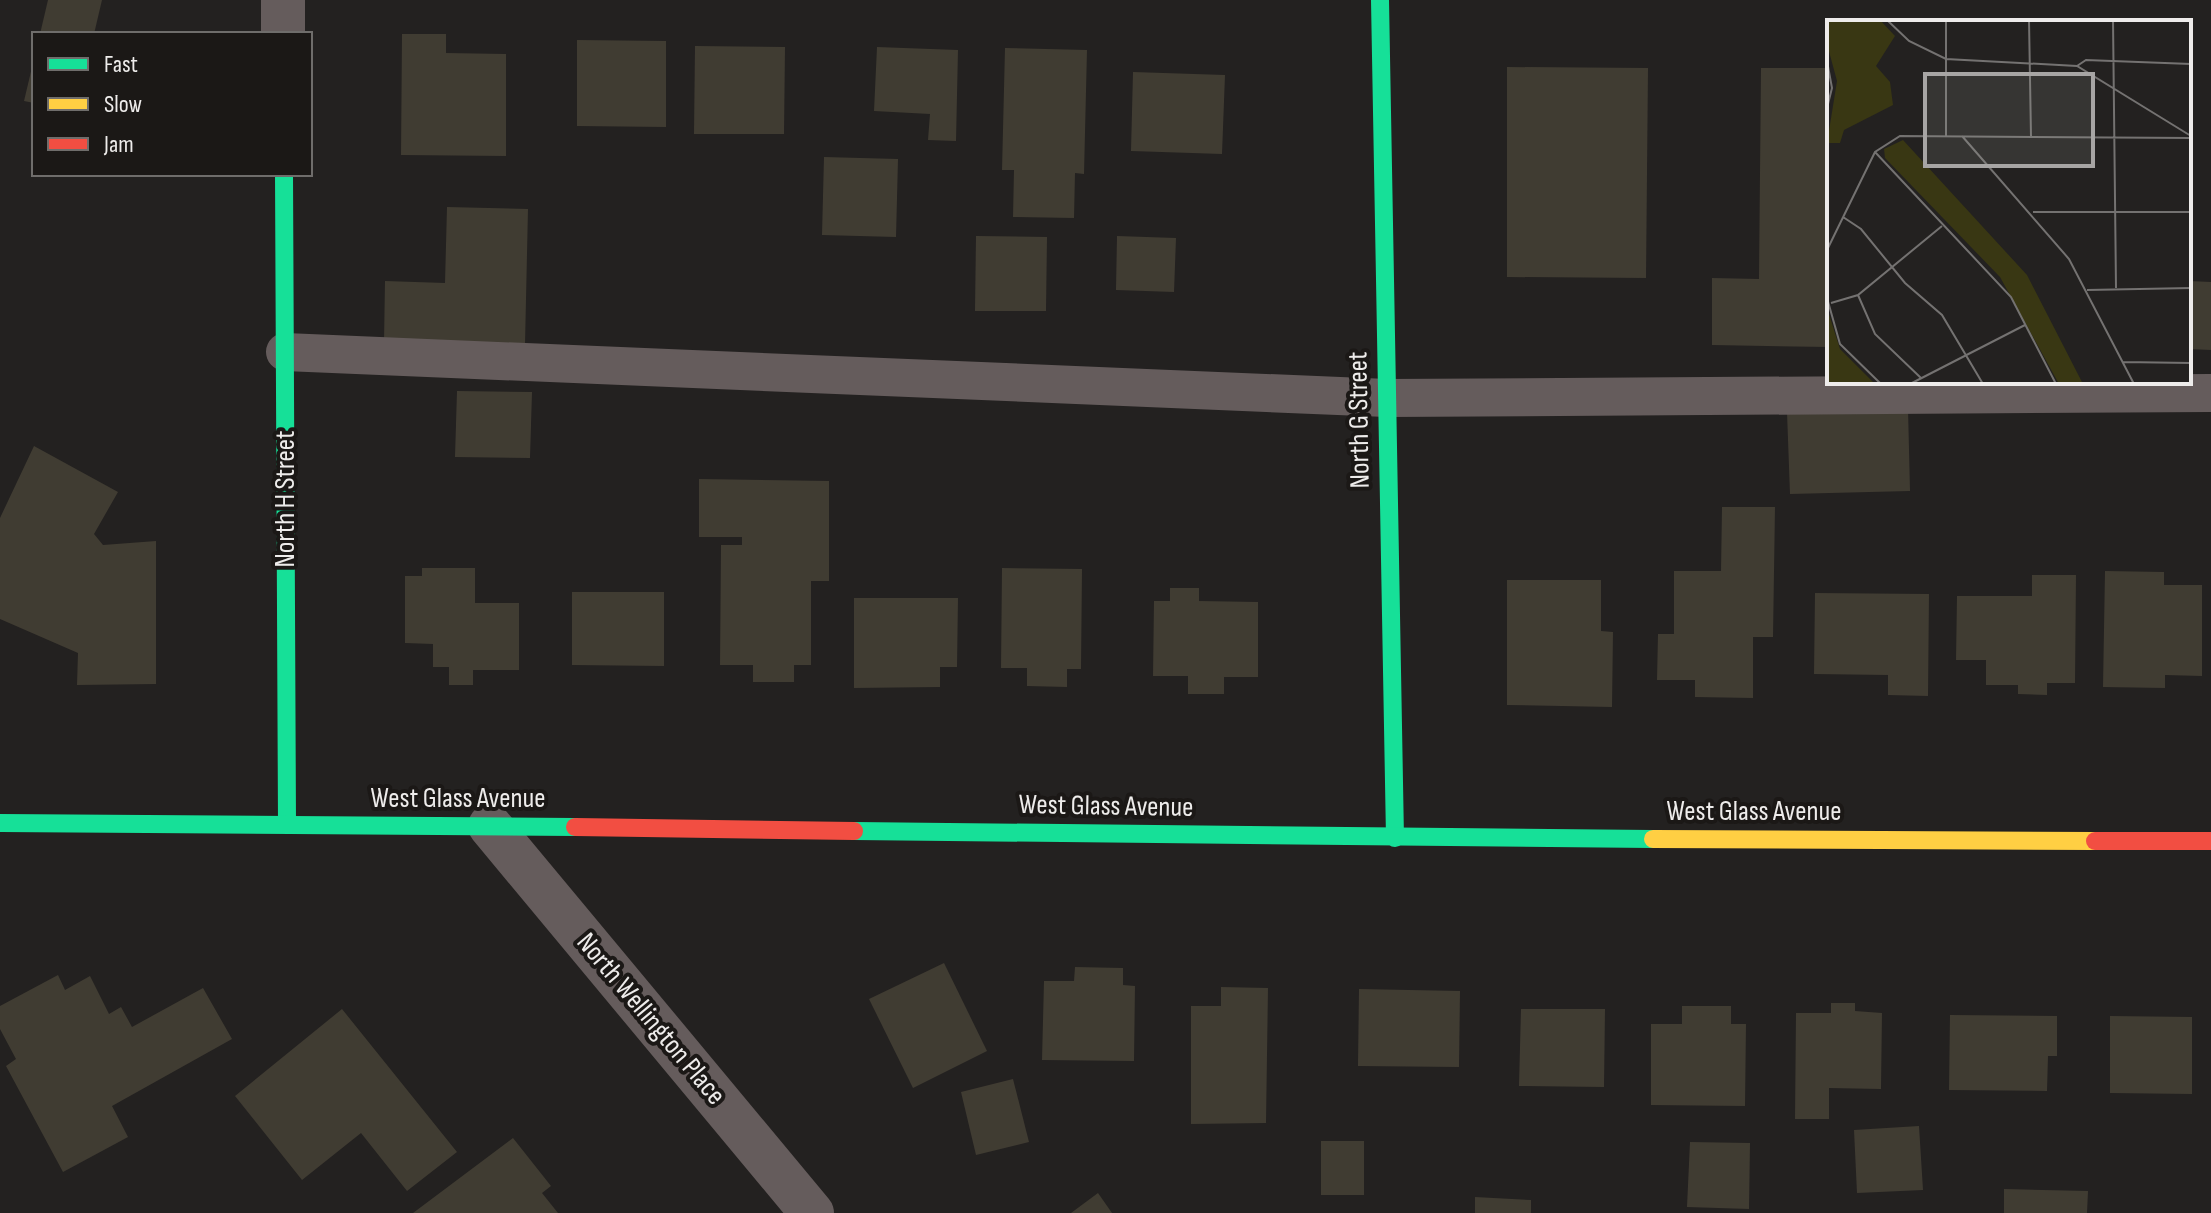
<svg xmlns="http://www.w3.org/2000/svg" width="2211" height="1213" font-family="'Sofia Sans Condensed',sans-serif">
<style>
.building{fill:#403c32}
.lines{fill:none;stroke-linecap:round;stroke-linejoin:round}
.lane{stroke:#655c5c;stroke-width:38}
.street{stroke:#655c5c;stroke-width:44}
.fast{stroke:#16e098;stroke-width:18}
.slow{stroke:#ffcf43;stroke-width:18}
.jam{stroke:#f24e42;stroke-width:18}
.labels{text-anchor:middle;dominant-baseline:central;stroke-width:8;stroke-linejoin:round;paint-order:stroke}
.street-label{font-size:28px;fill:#eeeceb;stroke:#1b1816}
.inset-road{fill:none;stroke:#747271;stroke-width:2}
.view{fill:#a7a5a4;fill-opacity:0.15;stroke:#a7a5a4;stroke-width:4}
.inset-edge{fill:none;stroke:#eeeceb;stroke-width:4}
</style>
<rect width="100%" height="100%" fill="#232120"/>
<!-- building -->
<g class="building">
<polygon points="48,0 102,0 94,34 40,34"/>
<polygon points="402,34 446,34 446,53 506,54 506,156 401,155"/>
<polygon points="577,40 666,41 666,127 577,126"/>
<polygon points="695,46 785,47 784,134 694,134"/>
<polygon points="877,47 958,50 956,141 928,140 930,114 874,111"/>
<polygon points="1005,48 1087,50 1084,174 1075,173 1074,218 1013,217 1014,170 1002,170"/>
<polygon points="33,63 34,63 34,103 24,101"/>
<polygon points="1507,67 1648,68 1646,278 1507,277"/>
<polygon points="1761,68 1829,68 1829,347 1712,345 1712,278 1759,279"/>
<polygon points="1133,72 1225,75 1222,154 1131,151"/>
<polygon points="824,157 898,159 896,237 822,235"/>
<polygon points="447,207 528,209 525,345 384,342 385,281 445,283"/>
<polygon points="976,236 1047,237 1046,311 975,311"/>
<polygon points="1117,236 1176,238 1174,292 1116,290"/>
<polygon points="2189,281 2211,282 2211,350 2189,349"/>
<polygon points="457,391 532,392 530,458 455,457"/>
<polygon points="1908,408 1910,491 1790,494 1787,412"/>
<polygon points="34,446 118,492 94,534 103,545 156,541 156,684 77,685 78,653 0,619 0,518"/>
<polygon points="699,479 829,481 829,581 811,581 811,665 794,665 794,682 753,682 753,665 720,665 721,545 742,545 742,537 699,537"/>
<polygon points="1722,507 1775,507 1773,637 1753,637 1753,698 1695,697 1695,680 1657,680 1658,634 1674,634 1674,571 1721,571"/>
<polygon points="422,568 475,568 475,603 519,603 519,670 473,670 473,685 449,685 449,667 433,667 433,644 405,643 405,576 422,576"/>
<polygon points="1002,568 1082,569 1081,669 1067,669 1067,687 1027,686 1027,668 1001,668"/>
<polygon points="2105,571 2164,572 2164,585 2202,585 2202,676 2165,675 2165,688 2103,687"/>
<polygon points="2032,575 2076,575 2075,683 2047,683 2047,695 2018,694 2018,685 1986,685 1986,660 1956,660 1957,596 2032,596"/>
<polygon points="1507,580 1601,580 1601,631 1613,632 1612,707 1507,705"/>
<polygon points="1170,588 1199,588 1199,601 1258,602 1258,677 1224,677 1224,694 1188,694 1188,676 1153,676 1154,601 1170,601"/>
<polygon points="572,592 664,592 664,666 572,665"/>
<polygon points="1815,593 1929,594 1928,696 1888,695 1888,675 1814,674"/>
<polygon points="854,598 958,598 957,667 940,667 940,687 854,688"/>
<polygon points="944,963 987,1051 913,1088 869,999"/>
<polygon points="1075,967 1123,968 1123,985 1135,986 1134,1061 1042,1060 1044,981 1074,981"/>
<polygon points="58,975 65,990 90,976 109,1014 121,1007 132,1027 203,988 232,1039 112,1106 128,1137 63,1172 6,1066 16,1059 0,1029 0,1006"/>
<polygon points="1221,987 1268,988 1266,1123 1191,1124 1191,1006 1221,1006"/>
<polygon points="1359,989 1460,991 1459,1067 1358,1066"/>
<polygon points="1831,1003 1855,1003 1855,1011 1882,1013 1881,1089 1829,1088 1829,1119 1795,1119 1796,1013 1831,1013"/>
<polygon points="1682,1006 1731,1006 1731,1024 1746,1024 1745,1106 1651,1105 1651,1024 1682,1024"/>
<polygon points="342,1009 457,1152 407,1191 361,1133 302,1180 235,1096"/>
<polygon points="1521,1009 1605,1009 1604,1087 1519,1086"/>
<polygon points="1950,1015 2057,1016 2057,1056 2048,1056 2047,1091 1949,1090"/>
<polygon points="2110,1016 2192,1017 2192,1094 2110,1093"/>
<polygon points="1013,1079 1029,1142 976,1155 961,1092"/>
<polygon points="1919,1126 1923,1190 1857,1193 1854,1130"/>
<polygon points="513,1138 551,1186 542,1193 558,1213 413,1213"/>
<rect x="1321" y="1141" width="43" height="54"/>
<polygon points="1690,1142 1750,1143 1749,1209 1687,1207"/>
<polygon points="2004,1189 2088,1191 2087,1213 2004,1213"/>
<polygon points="1098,1193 1112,1213 1071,1213"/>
<polygon points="1475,1197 1531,1200 1531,1213 1475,1213"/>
</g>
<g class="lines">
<!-- lane -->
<polyline class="lane" points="285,352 1387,398 2211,393"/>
<!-- street -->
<g class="street">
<polyline points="283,0 283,34"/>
<polyline points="490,826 812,1213"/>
</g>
<!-- fast -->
<g class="fast">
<polyline points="1380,0 1395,838"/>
<polyline points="284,174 287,824"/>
<polyline points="0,823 575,827"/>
<polyline points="854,831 1653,839"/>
</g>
<!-- slow -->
<polyline class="slow" points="1653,839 2095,841"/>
<!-- jam -->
<g class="jam">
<polyline points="575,827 854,831"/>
<polyline points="2095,841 2211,841"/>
</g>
</g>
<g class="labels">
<!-- street labels -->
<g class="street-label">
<text transform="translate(1359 420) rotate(-91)">North G Street</text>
<text transform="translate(285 499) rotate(-90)">North H Street</text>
<text x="458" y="798">West Glass Avenue</text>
<text transform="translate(1106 806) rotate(1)">West Glass Avenue</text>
<text x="1754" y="811">West Glass Avenue</text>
<text transform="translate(651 1019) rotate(50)">North Wellington Place</text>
</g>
</g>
<!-- overview -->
<g transform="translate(1827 20)">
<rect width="364" height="364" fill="#232120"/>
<path d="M0 0H53L68 16 49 46 63 62 66 85 17 110 13 123H0L10 61 0 24ZM76 120 200 255 256 364H232L173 257 58 138 57 129ZM0 288 13 329 48 364H0Z" fill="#393713"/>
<path class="inset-road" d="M60 0 82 21 119 39 250 46 364 116M119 0V116M202 0 204 117M286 0 289 268M0 41 5 68 0 88M250 46 259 40 364 44M135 116 242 239 307 364M48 132 184 277 229 364M206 192H364M16 197 34 209 78 263 115 295 156 364M0 230 48 132 73 116 364 118M260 270 364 268M31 275 48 314 94 358M0 278 13 324 54 364M4 283 31 275 115 206M296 342 364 343M83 364 198 305"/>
<path class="view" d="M98 54H266V146H98Z"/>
<rect width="364" height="364" class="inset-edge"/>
</g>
<!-- legend -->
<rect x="32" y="32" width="280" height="144" fill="#1b1816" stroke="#6f6d6b" stroke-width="2"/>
<rect x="48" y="58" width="40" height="12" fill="#16e098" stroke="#6f6d6b" stroke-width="2"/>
<text x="104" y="72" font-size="24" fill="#eeeceb">Fast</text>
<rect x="48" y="98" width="40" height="12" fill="#ffcf43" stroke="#6f6d6b" stroke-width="2"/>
<text x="104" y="112" font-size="24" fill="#eeeceb">Slow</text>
<rect x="48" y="138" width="40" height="12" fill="#f24e42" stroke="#6f6d6b" stroke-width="2"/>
<text x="104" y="152" font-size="24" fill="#eeeceb">Jam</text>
</svg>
